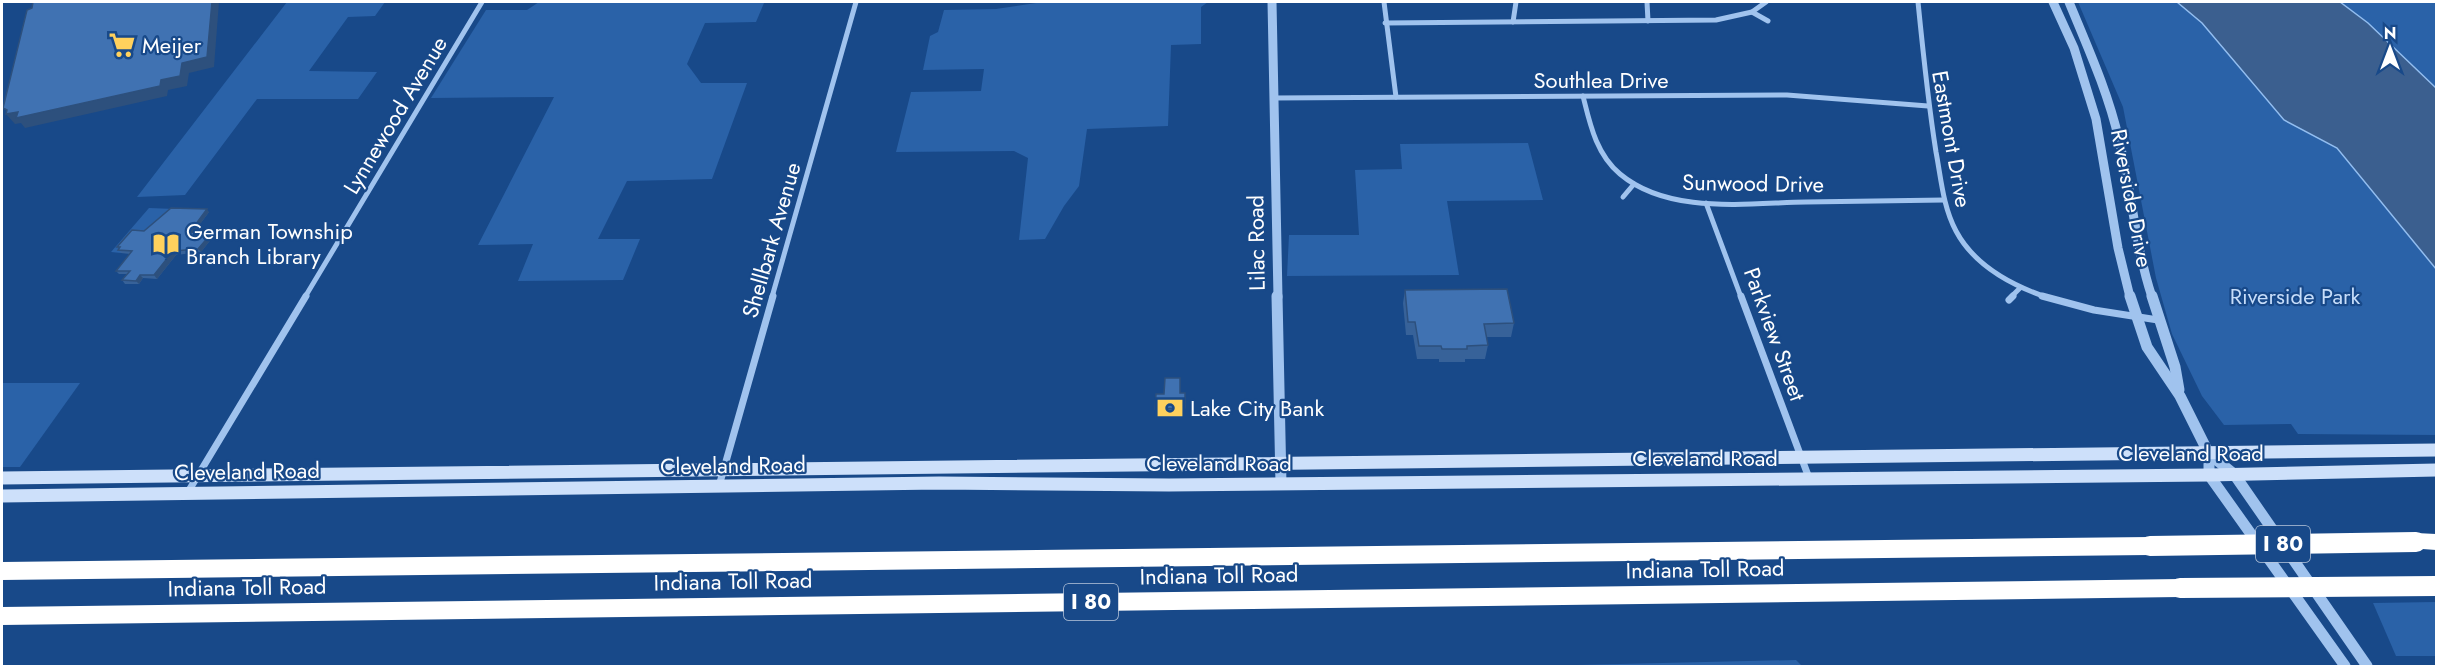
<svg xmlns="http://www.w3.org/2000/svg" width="2438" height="668" font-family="Jost,sans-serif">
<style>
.green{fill:#2a62a8}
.water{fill:#3b5f8f;stroke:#93bef0;stroke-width:1.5}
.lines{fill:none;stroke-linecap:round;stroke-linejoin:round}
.minor-far1{stroke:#a0c3ee;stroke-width:5}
.minor{stroke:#a0c3ee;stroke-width:7}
.tertiary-far1{stroke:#a0c3ee;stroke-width:9}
.tertiary{stroke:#a0c3ee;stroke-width:11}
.secondary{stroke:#cde0fa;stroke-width:13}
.motorway{fill:#fff;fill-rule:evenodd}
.motorway-bridge{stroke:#fff;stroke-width:20}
.wall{fill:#376299}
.shaded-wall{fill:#2d507d}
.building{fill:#4072b2;stroke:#2d507d;stroke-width:1.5}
.labels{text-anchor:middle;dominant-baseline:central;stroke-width:4.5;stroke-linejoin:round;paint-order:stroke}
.shield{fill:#184989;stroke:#bac8dc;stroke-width:1.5}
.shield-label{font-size:21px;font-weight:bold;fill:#fff}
.poi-label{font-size:22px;fill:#fff;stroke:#184989;text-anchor:start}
.street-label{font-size:22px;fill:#fff;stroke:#184989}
.park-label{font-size:22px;fill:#c6ddfa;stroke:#184989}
</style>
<rect width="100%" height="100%" fill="#184989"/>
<!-- green -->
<g class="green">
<polygon points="287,2 385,2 375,16 348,17 309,71 377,72 358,99 257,99 185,195 137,197"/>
<polygon points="539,2 764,3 756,22 705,23 687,64 701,83 747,83 712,179 627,181 598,239 640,239 623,280 518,281 533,244 478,245 554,97 431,98 486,10 527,10"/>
<polygon points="1043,2 1208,2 1201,7 1201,44 1171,45 1168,126 1087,129 1079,186 1064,206 1045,239 1019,240 1028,158 1014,151 896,152 911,92 981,91 984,69 923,70 930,36 938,32 944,10 996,9"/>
<polygon points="2078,2 2177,2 2202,23 2284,120 2337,148 2436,269 2436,435 2298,434 2291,424 2224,425 2202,396 2172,334 2156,278 2123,107"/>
<polygon points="2340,2 2436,2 2436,88 2368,23"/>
<polygon points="1528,143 1543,200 1447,201 1459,275 1287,276 1289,235 1359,235 1355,170 1402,169 1400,144"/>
<polygon points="149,208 175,209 121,253 111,252"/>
<polygon points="2,383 80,383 20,467 2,467"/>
<polygon points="2436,602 2436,656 2396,656 2373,603"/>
<polygon points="1796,660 1802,666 1533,666"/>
</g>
<!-- water -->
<polygon class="water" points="2177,2 2340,2 2368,23 2436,88 2436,269 2337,148 2284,120 2202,23"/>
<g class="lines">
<!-- minor-far1 -->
<g class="minor-far1">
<polyline points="1384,2 1396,97"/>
<polyline points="1647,2 1648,21"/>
<path d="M1918 2C1923 52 1928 102 1936 152 1941 178 1943 207 1956 231 1974 265 2011 285 2046 297"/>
<polyline points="1752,12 1768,21"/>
<polyline points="1513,22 1516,2"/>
<polyline points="1385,23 1716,20 1752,12 1766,2"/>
<path d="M1583 96C1590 124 1596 154 1620 174 1669 215 1747 203 1806 202 1852 201 1898 201 1944 200"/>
<polyline points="1273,98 1787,95 1928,106"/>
<polyline points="1623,197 1634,184"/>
<polyline points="1706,203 1741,297"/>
<polyline points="305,297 482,2"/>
<polyline points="772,297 856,2"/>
<polyline points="2011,297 2020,288"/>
</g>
<!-- minor -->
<g class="minor">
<polyline points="1741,296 1809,478"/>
<polyline points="2042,296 2094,310 2158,320"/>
<polyline points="2009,300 2013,296"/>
<polyline points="719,486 773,296"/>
<polyline points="188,492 306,296"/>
</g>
<!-- tertiary-far1 -->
<g class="tertiary-far1">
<polyline points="1272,2 1278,297"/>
<polyline points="2053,2 2074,48 2096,119 2118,248 2130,297"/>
<path d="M2069 2C2088 48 2108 92 2119 140 2132 192 2135 246 2152 297"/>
</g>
<!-- tertiary -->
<g class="tertiary">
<polyline points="1277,296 1281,484"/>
<polyline points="2130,296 2147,347 2180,396 2209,454 2234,474 2367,666"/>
<polyline points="2152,296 2175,367 2179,390"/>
<polyline points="2209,454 2209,475 2345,666"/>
</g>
<!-- secondary -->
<g class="secondary">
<polyline points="2,478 2436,450"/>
<polyline points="2,496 939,483 1169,485 2209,475 2436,470"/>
</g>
<!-- motorway -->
<g class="motorway">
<polygon points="2416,533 2436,534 2436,550 2409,548 2406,542 2409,536"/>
<polygon points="2150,537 2157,540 2160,546 2157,552 2150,555 2,580 2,562"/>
<polygon points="2180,579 2187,582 2191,588 2187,594 2180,597 2,625 2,607"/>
</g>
<!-- motorway-bridge -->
<g class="motorway-bridge">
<polyline points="2150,546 2416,542"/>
<polyline points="2180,588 2436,586"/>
</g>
</g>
<!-- wall -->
<g class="wall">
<polygon points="209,212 194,232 212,238 201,252 176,255 157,279 143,278 139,284 125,284 122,280 127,274 119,274 116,271 130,254 121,253 117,247 144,231"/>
<polygon points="1405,290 1514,323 1511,337 1486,337 1488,345 1485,359 1465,359 1465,362 1439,362 1439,359 1417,359 1413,335 1406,335 1403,303"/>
<polygon points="1180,393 1185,393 1185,415 1156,415 1155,409"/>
</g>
<!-- shaded-wall -->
<g class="shaded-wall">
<polygon points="212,2 219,2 214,67 189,73 187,86 168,90 167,96 25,128 21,123 15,124 6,114 182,63"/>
<polygon points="207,209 209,212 192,235 190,232"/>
<polygon points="210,235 212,238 201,252 198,249"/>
<polygon points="173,251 176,255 157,279 154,275"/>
<polygon points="140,275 143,278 139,284 136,281"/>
</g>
<!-- building -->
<g class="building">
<polygon points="33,2 212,2 207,57 182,63 180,76 161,80 160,86 16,118 18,112 6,114 7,110 3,108 27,10 32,8"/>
<polygon points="171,208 207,209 190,232 210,235 198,249 173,251 154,275 140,275 136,281 122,280 130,271 116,271 132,251 118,250 120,247 117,247 132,230 144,231"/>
<polygon points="1507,289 1514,323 1484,324 1488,345 1467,346 1467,349 1442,349 1441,346 1419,346 1415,322 1408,322 1405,290"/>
<polygon points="1165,378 1180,378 1180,393 1185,393 1185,408 1155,409 1156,394 1164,394"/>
</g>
<!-- icons -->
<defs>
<g id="supermarket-bare" transform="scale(2.07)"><path d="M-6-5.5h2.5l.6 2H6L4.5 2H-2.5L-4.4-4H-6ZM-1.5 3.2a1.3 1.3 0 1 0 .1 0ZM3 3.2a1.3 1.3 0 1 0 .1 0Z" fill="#ffd15d" stroke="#184989" stroke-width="2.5" paint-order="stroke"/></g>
<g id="library-bare" transform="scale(2.07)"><path d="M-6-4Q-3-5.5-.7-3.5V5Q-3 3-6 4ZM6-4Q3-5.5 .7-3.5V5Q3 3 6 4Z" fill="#ffd15d" stroke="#184989" stroke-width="2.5" paint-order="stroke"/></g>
<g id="bank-bare" transform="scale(2.07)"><path d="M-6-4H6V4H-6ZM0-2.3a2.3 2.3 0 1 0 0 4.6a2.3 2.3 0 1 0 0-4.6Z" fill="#ffd15d" stroke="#184989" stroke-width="2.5" paint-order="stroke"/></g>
</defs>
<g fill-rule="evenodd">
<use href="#supermarket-bare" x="122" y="45"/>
<use href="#library-bare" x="166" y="244"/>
<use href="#bank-bare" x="1170" y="408"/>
</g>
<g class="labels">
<!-- shield labels -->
<g class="shield">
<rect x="2256" y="526" width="54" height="36" rx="4.5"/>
<rect x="1064" y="584" width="54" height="36" rx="4.5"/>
</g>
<g class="shield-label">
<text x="2283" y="544">I 80</text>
<text x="1091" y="602">I 80</text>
</g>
<!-- poi labels -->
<g class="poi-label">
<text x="142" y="45">Meijer</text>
<text x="186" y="231">German Township<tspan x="186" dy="25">Branch Library</tspan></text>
<text x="1190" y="408">Lake City Bank</text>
</g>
<!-- street labels -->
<g class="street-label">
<text x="1601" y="80">Southlea Drive</text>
<text transform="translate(395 115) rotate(-59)">Lynnewood Avenue</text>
<text transform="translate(1952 139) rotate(80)">Eastmont Drive</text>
<text transform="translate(1753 183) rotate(1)">Sunwood Drive</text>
<text transform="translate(2132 198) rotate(79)">Riverside Drive</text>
<text transform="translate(771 240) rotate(-74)">Shellbark Avenue</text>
<text transform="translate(1256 243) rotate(-91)">Lilac Road</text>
<text transform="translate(1775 334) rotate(70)">Parkview Street</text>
<text x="2191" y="453">Cleveland Road</text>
<text x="1705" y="458">Cleveland Road</text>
<text x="1219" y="463">Cleveland Road</text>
<text transform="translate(733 465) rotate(-1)">Cleveland Road</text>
<text transform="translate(247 471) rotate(-1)">Cleveland Road</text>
<text transform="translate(1705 569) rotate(-1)">Indiana Toll Road</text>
<text transform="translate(1219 575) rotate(-1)">Indiana Toll Road</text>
<text transform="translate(733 581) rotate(-1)">Indiana Toll Road</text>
<text transform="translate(247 587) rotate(-1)">Indiana Toll Road</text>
</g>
<!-- park labels -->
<g class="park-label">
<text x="2295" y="296">Riverside Park</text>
</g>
</g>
<!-- border -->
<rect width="2438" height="668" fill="none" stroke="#ffffff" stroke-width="6"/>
<!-- north arrow -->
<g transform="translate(2390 48)" stroke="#184989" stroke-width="4.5" paint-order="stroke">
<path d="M0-4.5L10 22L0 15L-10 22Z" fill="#ffffff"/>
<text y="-9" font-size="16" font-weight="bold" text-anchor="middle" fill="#ffffff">N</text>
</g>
</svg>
